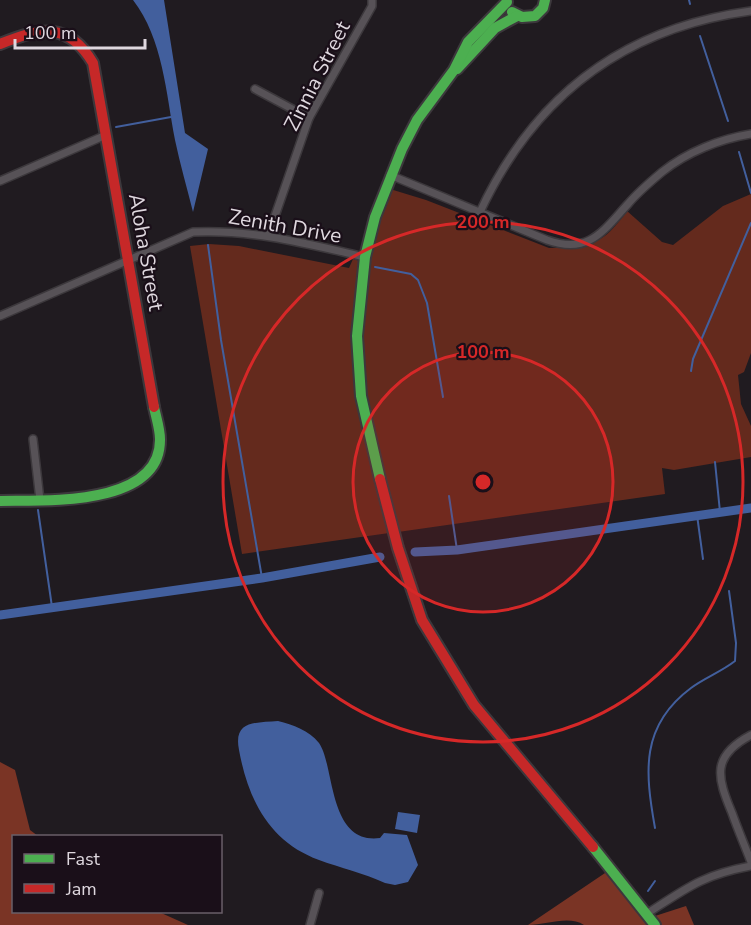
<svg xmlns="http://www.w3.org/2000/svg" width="751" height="925" font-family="'Nunito Sans',sans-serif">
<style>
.green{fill:#642a1d}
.forest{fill:#7a3425}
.water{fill:#425f9d}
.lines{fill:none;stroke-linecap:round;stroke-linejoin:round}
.stream{stroke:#425f9d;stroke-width:2}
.canal{stroke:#425f9d;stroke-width:9}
.street-casing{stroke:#3c383c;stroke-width:10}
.fast-casing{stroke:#3c383c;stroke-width:14}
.jam-casing{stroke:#3c383c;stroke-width:14}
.street{stroke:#575257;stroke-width:7}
.fast{stroke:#4caf50;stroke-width:10}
.jam{stroke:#c62828;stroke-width:10}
.ring{fill:none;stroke:#d62828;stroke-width:3}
.labels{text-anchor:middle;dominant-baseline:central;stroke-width:4.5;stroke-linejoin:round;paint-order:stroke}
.street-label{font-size:21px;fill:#dfd8df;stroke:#1a0f19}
.centre{fill:#d62828;stroke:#1a0f19;stroke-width:3}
.ring-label{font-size:18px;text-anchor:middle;font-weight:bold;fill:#d62828;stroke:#1a0f19;stroke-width:4.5;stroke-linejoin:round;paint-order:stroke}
</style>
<rect width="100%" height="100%" fill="#201b20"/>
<!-- green -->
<g class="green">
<path d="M390 189 426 200 549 248C590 247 602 246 627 211L662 242 673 245 723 206 751 194V353L744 372 738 375 741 404 751 426V457L674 470 662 468 665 494 398 532C387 487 373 443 366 397 355 328 367 254 390 189Z"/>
<path d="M209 244 239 246 349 268 353 259 360 261C345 366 362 433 389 533L242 554 190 246Z"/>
</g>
<!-- forest -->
<g class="forest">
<polygon points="0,762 15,770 30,830 38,836 14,836 14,912 159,912 188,925 0,925"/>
<path d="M608 871 649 925H584C569 915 546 925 528 925Z"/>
<polygon points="686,906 694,925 660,925 655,916"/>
</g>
<!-- water -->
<g class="water">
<path d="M133 0H164L185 133 208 149 193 212C187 188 180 164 175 140 166 93 163 39 133 0Z"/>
<path d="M278 721C293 725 309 730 319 743 335 766 328 845 380 838L384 833 407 835 418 865 408 882 395 885 385 883C363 873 341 868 319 860 269 842 248 799 239 750 233 720 256 723 278 721Z"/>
<polygon points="398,812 420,815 417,833 395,829"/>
</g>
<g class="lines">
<!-- stream -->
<g class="stream">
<polyline points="689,0 690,4"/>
<polyline points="700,36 728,121"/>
<polyline points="116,127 171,117"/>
<polyline points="739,152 751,193"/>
<polyline points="208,245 221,340 262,578"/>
<polyline points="375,267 411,274 418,280 427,303 443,397"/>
<polyline points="691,371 693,359 751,223"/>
<polyline points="715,462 720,512"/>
<polyline points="449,496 457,550"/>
<polyline points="38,510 52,607"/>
<polyline points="697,515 703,559"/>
<path d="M655 828C645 772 640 726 691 688 704 678 721 672 735 661L736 643 729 591"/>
<polyline points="648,891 655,881"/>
</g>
<!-- canal -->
<g class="canal">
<polyline points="415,552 457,550 751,508"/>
<polyline points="0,615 262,578 380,557"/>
</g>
<!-- street casing -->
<g class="street-casing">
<g id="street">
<polyline points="255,89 309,118"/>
<path d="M390 175 547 240C589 255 603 231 628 204 638 192 650 182 662 172 687 152 720 139 751 134"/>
<polyline points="0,181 106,135"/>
<path d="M479 214C533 97 623 28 751 11"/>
<polyline points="268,236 309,118 372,6 372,0"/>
<path d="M0 316 193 232C252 229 308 244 365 257"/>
<polyline points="33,439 40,500"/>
<path d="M751 735C711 756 717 777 732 813 738 830 745 846 751 862"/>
<path d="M648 913C688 887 703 875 751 866"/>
<polyline points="310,925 319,893"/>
</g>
</g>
<!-- fast casing -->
<g class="fast-casing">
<g id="fast">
<polyline points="512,12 522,17 535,16 543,8 545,0"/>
<polyline points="457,69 495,28 517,16"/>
<polyline points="380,479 361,396 357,336 365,257 375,217 402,149 417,120 454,70 468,42 507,2"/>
<path d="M0 501C45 500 161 507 160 439 160 429 156 417 154 407"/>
<polyline points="593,847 655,925"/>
</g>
</g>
<!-- jam casing -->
<g class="jam-casing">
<g id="jam">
<path d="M0 44C40 28 68 21 93 63L154 407"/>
<polyline points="380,479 398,548 422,620 474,705 593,847"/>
</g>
</g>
<!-- street -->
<use href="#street" class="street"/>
<!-- fast -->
<use href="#fast" class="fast"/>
<!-- jam -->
<use href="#jam" class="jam"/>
</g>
<!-- distance rings -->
<circle cx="483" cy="482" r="130" fill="#d62828" fill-opacity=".12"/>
<g class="ring">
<circle cx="483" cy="482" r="130"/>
<circle cx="483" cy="482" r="260"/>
</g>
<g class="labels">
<!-- street labels -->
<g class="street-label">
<text transform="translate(317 76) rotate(-63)">Zinnia Street</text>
<text transform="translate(285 226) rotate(10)">Zenith Drive</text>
<text transform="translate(146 252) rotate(80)">Aloha Street</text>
</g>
</g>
<circle cx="483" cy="482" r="9" class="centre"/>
<g class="ring-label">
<text x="483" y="228">200 m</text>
<text x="483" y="358">100 m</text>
</g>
<!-- legend -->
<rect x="12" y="835" width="210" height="78" fill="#1a0f19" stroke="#695f68" stroke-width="1.5"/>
<rect x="24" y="854" width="30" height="9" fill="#4caf50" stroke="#695f68" stroke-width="1.5"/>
<text x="66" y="865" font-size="18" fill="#dfd8df">Fast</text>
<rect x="24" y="884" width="30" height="9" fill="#c62828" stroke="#695f68" stroke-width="1.5"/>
<text x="66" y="895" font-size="18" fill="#dfd8df">Jam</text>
<!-- scale -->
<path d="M15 39v9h130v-9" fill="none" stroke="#dfd8df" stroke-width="3"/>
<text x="24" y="39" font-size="18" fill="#dfd8df" stroke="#1a0f19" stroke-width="4.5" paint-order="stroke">100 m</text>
</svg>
